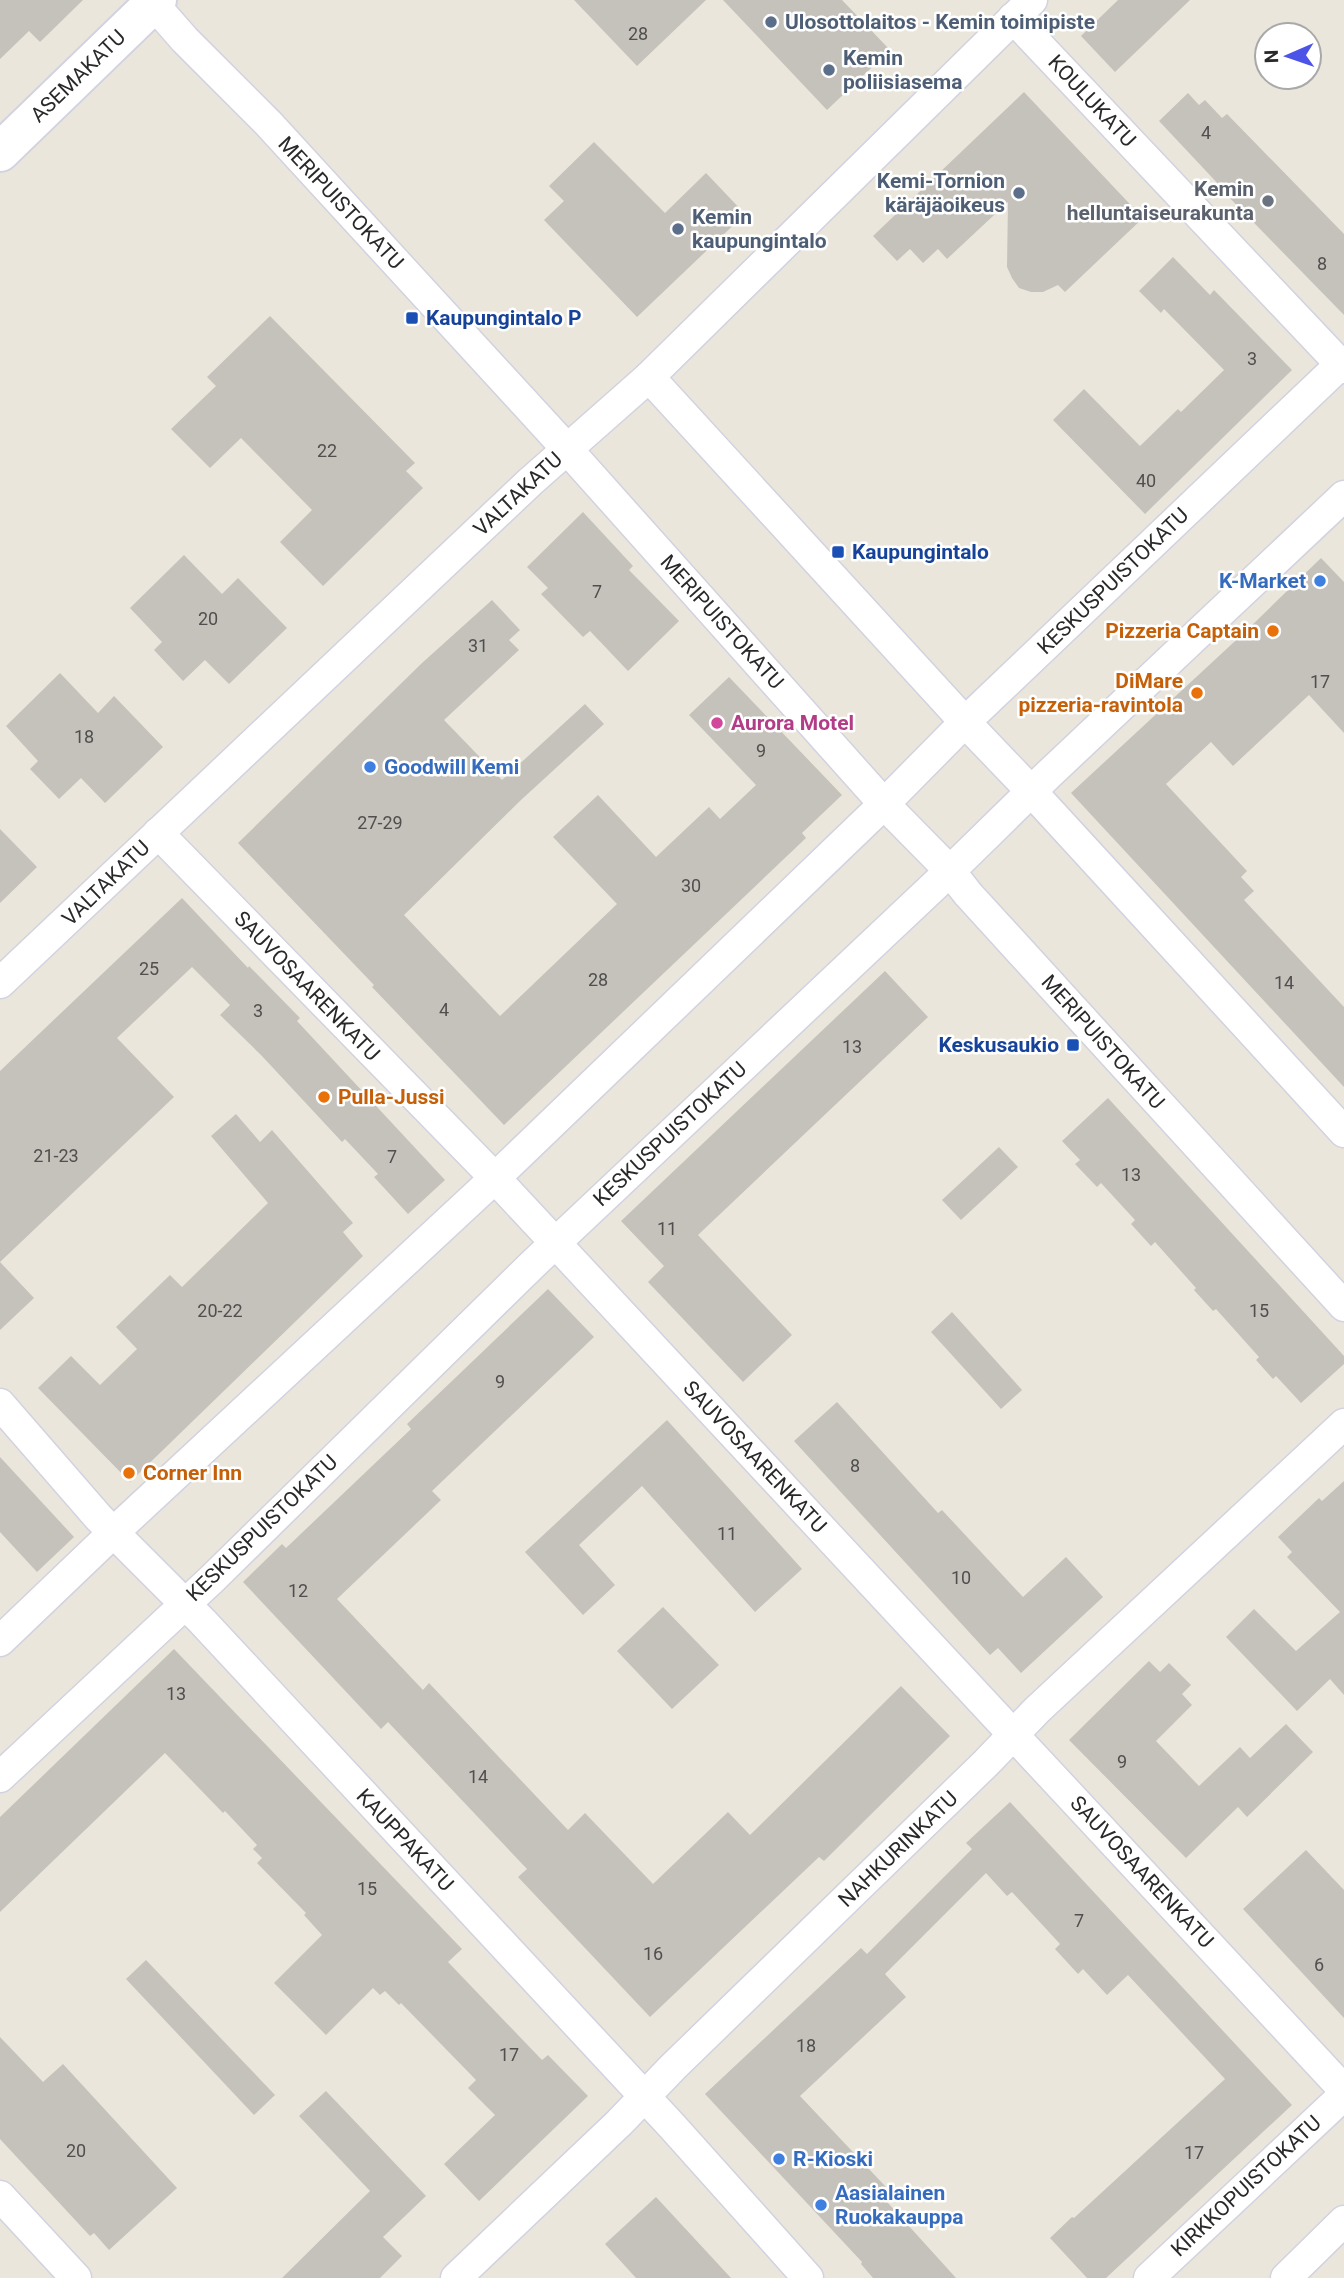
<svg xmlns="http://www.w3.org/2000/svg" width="1344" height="2278" font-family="Roboto,sans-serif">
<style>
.building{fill:#c5c2bc}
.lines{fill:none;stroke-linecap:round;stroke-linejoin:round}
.minor-casing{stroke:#d2d2e0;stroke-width:33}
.secondary-casing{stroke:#d2d2e0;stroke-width:42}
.minor{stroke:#fff;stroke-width:30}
.secondary{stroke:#fff;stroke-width:38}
.service-dot{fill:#5c6f8a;stroke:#fff;stroke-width:2.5}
.worship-dot{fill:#6b7280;stroke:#fff;stroke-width:2.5}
.transit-dot{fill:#1a4fb4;stroke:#fff;stroke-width:2.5}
.shop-dot{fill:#3f7fe0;stroke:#fff;stroke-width:2.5}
.food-dot{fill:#e8710a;stroke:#fff;stroke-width:2.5}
.hotel-dot{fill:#d1479c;stroke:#fff;stroke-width:2.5}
.labels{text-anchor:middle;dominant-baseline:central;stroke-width:5;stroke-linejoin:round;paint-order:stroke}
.number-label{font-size:18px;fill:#504f4e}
.service-label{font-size:21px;font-weight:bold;fill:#4e5e75;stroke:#fff;text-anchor:start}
.street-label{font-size:21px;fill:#292929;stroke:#fff}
.worship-label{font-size:21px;font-weight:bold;fill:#5b616d;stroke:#fff;text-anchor:end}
.transit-label{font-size:21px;font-weight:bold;fill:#164399;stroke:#fff;text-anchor:start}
.shop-label{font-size:21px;font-weight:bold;fill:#366cbe;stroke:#fff;text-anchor:start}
.food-label{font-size:21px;font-weight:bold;fill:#c56008;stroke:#fff;text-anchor:end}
.hotel-label{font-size:21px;font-weight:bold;fill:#b23c85;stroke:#fff;text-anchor:start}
</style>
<rect width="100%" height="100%" fill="#eae6dc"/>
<!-- building -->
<g class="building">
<polygon points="0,0 83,0 40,42 29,31 0,59"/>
<polygon points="574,0 706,0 637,66"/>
<polygon points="723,0 842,0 890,50 827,110"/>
<polygon points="1118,0 1190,0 1115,72 1081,36"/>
<polygon points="1024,92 1143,218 1065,292 1058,285 1043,292 1031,292 1019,288 1012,278 1007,267 1008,202 947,259 938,249 923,263 910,249 897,261 873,236"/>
<polygon points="1188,93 1199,105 1205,100 1222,118 1227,114 1344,234 1344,315 1220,188 1221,187 1159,121"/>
<polygon points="594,142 665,213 706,173 745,214 637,317 544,220 564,201 549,186"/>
<polygon points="1173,257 1210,295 1214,290 1292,370 1145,514 1053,420 1084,389 1140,446 1178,409 1181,412 1224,370 1164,309 1161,313 1139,291"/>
<polygon points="270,316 415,463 406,471 423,488 323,586 280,542 312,510 241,438 210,468 171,429 216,386 207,377"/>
<polygon points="583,512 633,566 629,570 679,621 628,671 590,631 583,637 541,594 548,588 527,567"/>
<polygon points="184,555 222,594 238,578 287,628 229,684 205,660 183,681 154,650 162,642 130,608"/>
<polygon points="1321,558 1344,582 1344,733 1309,695 1233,766 1211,742 1166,784 1247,871 1241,877 1254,891 1244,900 1344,1007 1344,1087 1071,793 1247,630"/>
<polygon points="492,600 520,630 509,640 519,650 444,720 502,780 585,704 604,724 521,800 404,915 500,1016 617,904 553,837 598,795 656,857 709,807 720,819 756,785 689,715 729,677 842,795 802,833 806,838 504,1125 372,987 374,985 238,843 422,663"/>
<polygon points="60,673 98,713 114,696 163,747 105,803 81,778 59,799 30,769 38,761 6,726"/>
<polygon points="0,829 37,867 0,903"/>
<polygon points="182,898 248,968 249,966 300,1018 297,1021 445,1180 408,1214 374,1177 378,1174 345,1139 342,1142 261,1055 220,1015 230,1005 192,967 117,1038 174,1097 0,1262 0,1071"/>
<polygon points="885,971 928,1017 698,1235 792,1335 743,1382 648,1282 664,1266 621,1221"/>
<polygon points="1108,1098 1344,1356 1344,1364 1301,1403 1276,1376 1273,1379 1256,1360 1259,1357 1216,1309 1213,1311 1194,1290 1196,1288 1155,1242 1151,1246 1131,1224 1135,1220 1101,1183 1097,1187 1075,1164 1080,1160 1062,1141"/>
<polygon points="236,1114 260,1142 272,1130 353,1223 343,1232 363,1256 130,1482 38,1388 71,1356 100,1385 137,1349 116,1327 170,1275 182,1287 268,1203 211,1136"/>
<polygon points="999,1147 1018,1167 961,1220 942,1200"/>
<polygon points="0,1262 34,1298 0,1330"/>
<polygon points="548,1289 594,1337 432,1491 441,1500 337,1599 423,1690 429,1683 568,1830 585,1813 653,1884 728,1812 750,1835 901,1686 950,1736 824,1861 819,1857 650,2017 518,1877 527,1869 388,1722 381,1729 243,1582 282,1544 286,1548 411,1429 407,1424"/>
<polygon points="952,1312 1022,1390 1001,1409 931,1332"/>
<polygon points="837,1402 938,1513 942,1510 1023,1597 1066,1557 1103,1597 1021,1673 998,1648 990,1655 794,1441"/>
<polygon points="667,1420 802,1569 755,1612 642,1486 579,1545 615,1585 583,1615 525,1552"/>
<polygon points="0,1457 74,1537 37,1572 0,1532"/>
<polygon points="1344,1481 1344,1695 1330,1679 1297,1711 1226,1637 1254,1609 1296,1651 1340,1612 1287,1557 1292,1552 1278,1537 1319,1498 1322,1501"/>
<polygon points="663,1607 719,1665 672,1709 617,1651"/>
<polygon points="174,1649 462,1949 448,1962 542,2060 548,2055 588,2096 479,2201 444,2164 495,2115 468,2088 476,2080 401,2003 399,2005 385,1991 380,1995 373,1988 326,2035 274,1983 322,1935 304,1915 306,1913 257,1863 262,1858 253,1849 257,1845 225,1811 223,1813 165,1753 0,1912 0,1817"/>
<polygon points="1149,1661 1160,1672 1169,1663 1191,1685 1182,1694 1192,1705 1156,1741 1199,1786 1240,1747 1250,1758 1286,1724 1313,1752 1247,1817 1238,1807 1186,1858 1069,1740"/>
<polygon points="1010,1802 1292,2105 1106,2278 1087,2278 1050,2238 1072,2217 1074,2218 1225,2079 1128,1975 1107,1995 1083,1969 1078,1974 1055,1949 1060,1944 1012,1892 1007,1896 986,1873 885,1974 906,1997 800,2096 886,2187 879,2193 956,2278 873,2278 861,2264 862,2262 705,2094 861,1948 867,1954 972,1849 966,1843"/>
<polygon points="1306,1850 1344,1890 1344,2018 1243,1909"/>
<polygon points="146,1960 275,2095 254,2115 126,1979"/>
<polygon points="0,2037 43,2082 63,2064 177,2188 109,2250 94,2233 90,2236 0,2139"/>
<polygon points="326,2091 426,2196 383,2237 402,2256 380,2278 282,2278 370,2191 299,2116"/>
<polygon points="656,2197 731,2278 636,2278 605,2244"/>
</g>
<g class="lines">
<!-- minor casing -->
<g class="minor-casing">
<g id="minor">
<polyline points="150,0 185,40 268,123 567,449 884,804 950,871 968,894 1344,1306"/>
<polyline points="1013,18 1344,368"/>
<polyline points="649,377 965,722 1031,791 1344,1132"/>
<polyline points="158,833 495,1178 1344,2090"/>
<polyline points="0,983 530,482 649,377 1032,0"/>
<polyline points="0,1404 99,1518 202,1621 672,2126 808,2278"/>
<polyline points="0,1641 114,1532 495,1178 884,804 965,722 1344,361"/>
<polyline points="0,1777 212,1579 532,1265 950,871 1048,775 1344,496"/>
<polyline points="0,2196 76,2278"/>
<polyline points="456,2278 619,2123 673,2067 986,1763 1037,1710 1344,1424"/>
<polyline points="1149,2278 1344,2095"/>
<polyline points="1286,2278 1344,2221"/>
</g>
</g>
<!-- secondary casing -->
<g class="secondary-casing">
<polyline id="secondary" points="0,152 157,0"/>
</g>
<!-- minor -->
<use href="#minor" class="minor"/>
<!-- secondary -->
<use href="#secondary" class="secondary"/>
</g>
<!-- markers -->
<g class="service-dot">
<circle cx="771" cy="22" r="7"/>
<circle cx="829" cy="70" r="7"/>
<circle cx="1019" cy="193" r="7"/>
<circle cx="678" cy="229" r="7"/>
</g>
<circle class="worship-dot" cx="1268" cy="201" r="7"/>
<g class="transit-dot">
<rect x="405" y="311" width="14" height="14" rx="3.5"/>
<rect x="831" y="545" width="14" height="14" rx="3.5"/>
<rect x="1066" y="1038" width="14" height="14" rx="3.5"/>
</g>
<g class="shop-dot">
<circle cx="1320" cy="581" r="7"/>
<circle cx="370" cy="767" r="7"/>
<circle cx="779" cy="2159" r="7"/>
<circle cx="821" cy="2205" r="7"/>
</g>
<g class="food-dot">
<circle cx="1273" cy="631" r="7"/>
<circle cx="1197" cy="693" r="7"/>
<circle cx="324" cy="1097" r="7"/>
<circle cx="129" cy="1473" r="7"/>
</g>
<circle class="hotel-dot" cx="717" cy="723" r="7"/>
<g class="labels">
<!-- number labels -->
<g class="number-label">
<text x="638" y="33">28</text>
<text x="1206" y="132">4</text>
<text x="1322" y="263">8</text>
<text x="1252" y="358">3</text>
<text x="327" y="450">22</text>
<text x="1146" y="480">40</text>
<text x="597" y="591">7</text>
<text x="208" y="618">20</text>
<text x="478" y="645">31</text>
<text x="1320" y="681">17</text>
<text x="84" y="736">18</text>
<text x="761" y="750">9</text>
<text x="380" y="822">27-29</text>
<text x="691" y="885">30</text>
<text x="149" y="968">25</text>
<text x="598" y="979">28</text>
<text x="1284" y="982">14</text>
<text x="444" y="1009">4</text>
<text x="258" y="1010">3</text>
<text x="852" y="1046">13</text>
<text x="56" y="1155">21-23</text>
<text x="392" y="1156">7</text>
<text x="1131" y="1174">13</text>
<text x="667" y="1228">11</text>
<text x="220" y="1310">20-22</text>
<text x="1259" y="1310">15</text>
<text x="500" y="1381">9</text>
<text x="855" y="1465">8</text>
<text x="727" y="1533">11</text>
<text x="961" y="1577">10</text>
<text x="298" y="1590">12</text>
<text x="176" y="1693">13</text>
<text x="1122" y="1761">9</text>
<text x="478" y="1776">14</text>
<text x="367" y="1888">15</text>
<text x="1079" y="1920">7</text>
<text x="653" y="1953">16</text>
<text x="1319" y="1964">6</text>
<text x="806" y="2045">18</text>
<text x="509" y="2054">17</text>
<text x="76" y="2150">20</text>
<text x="1194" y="2152">17</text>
</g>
<!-- service labels -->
<g class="service-label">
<text x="785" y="22">Ulosottolaitos - Kemin toimipiste</text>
<text x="843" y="58">Kemin<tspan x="843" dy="24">poliisiasema</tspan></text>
<text x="1005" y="181" text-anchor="end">Kemi-Tornion<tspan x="1005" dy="24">käräjäoikeus</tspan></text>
<text x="692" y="217">Kemin<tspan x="692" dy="24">kaupungintalo</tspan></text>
</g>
<!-- street labels -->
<g class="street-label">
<text transform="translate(78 76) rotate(-44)">ASEMAKATU</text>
<text transform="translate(1092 101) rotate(47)">KOULUKATU</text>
<text transform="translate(341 203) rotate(47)">MERIPUISTOKATU</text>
<text transform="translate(518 494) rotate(-43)">VALTAKATU</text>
<text transform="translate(1113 581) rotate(-44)">KESKUSPUISTOKATU</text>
<text transform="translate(722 622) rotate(48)">MERIPUISTOKATU</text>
<text transform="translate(106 883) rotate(-44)">VALTAKATU</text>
<text transform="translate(307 986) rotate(46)">SAUVOSAARENKATU</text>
<text transform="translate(1103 1042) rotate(48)">MERIPUISTOKATU</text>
<text transform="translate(670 1134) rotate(-43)">KESKUSPUISTOKATU</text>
<text transform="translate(755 1457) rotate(47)">SAUVOSAARENKATU</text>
<text transform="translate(262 1528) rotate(-44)">KESKUSPUISTOKATU</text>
<text transform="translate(405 1840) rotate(47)">KAUPPAKATU</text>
<text transform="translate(898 1849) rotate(-44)">NAHKURINKATU</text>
<text transform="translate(1142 1872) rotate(47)">SAUVOSAARENKATU</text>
<text transform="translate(1246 2186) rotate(-43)">KIRKKOPUISTOKATU</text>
</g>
<!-- worship labels -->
<g class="worship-label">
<text x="1254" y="189">Kemin<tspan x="1254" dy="24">helluntaiseurakunta</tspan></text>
</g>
<!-- transit labels -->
<g class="transit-label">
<text x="426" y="318">Kaupungintalo P</text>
<text x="852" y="552">Kaupungintalo</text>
<text x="1059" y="1045" text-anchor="end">Keskusaukio</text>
</g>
<!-- shop labels -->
<g class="shop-label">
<text x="1306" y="581" text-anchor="end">K-Market</text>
<text x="384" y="767">Goodwill Kemi</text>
<text x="793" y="2159">R-Kioski</text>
<text x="835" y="2193">Aasialainen<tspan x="835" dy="24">Ruokakauppa</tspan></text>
</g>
<!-- food labels -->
<g class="food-label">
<text x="1259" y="631">Pizzeria Captain</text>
<text x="1183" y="681">DiMare<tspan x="1183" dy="24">pizzeria-ravintola</tspan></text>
<text x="338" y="1097" text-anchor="start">Pulla-Jussi</text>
<text x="143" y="1473" text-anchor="start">Corner Inn</text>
</g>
<!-- hotel labels -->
<g class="hotel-label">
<text x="731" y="723">Aurora Motel</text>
</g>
</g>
<!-- north arrow -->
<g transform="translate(1288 56) rotate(268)"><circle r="33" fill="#ffffff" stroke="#a9a9a9" stroke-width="2"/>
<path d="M0-5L12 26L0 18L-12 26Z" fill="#4c54e7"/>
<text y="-10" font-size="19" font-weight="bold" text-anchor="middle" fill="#292929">N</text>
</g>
</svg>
